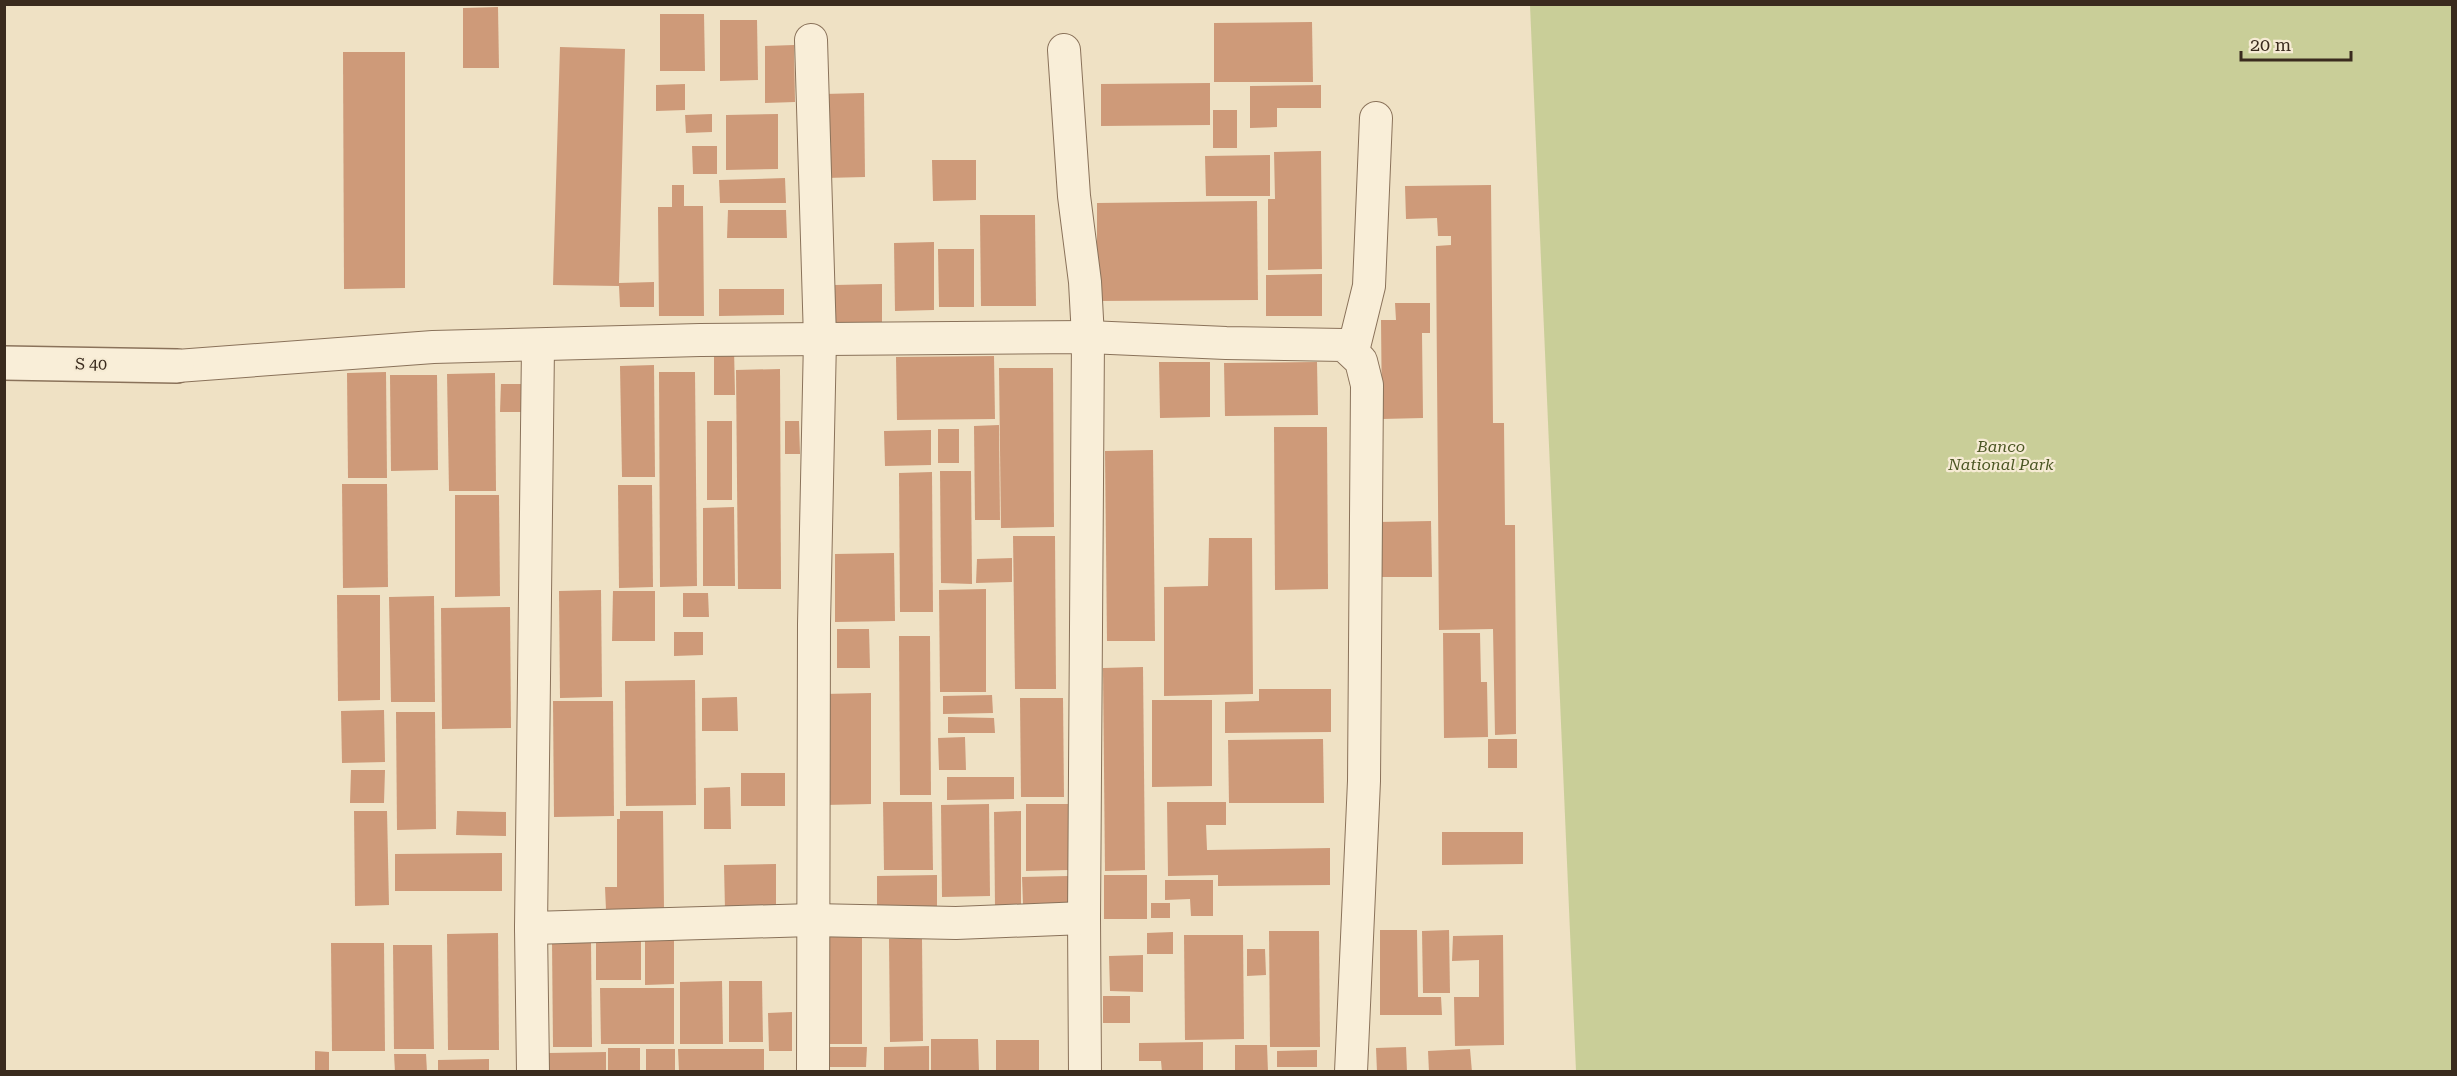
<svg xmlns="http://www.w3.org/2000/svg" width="2457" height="1076" font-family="'Roboto Serif',serif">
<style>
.green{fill:#c9ce98}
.building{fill:#ce9a79}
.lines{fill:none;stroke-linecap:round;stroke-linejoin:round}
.minor-casing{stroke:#8a725a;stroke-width:34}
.tertiary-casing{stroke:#8a725a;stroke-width:36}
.minor{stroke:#f9eed8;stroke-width:32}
.tertiary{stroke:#f9eed8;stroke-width:33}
.labels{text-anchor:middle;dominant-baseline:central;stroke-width:4.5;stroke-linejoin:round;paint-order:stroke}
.street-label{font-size:16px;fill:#3a2b1e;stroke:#f6ebd4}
.park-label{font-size:16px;font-style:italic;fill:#4c5725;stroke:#f6ebd4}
</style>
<rect width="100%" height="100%" fill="#efe1c4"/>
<!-- green -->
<polygon class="green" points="1530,5 2452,5 2452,1071 1576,1071"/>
<!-- building -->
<g class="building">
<polygon points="498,7 499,68 463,68 463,8"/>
<polygon points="660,14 704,14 705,71 660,71"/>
<polygon points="720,20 757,20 758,80 720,81"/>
<polygon points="1312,22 1313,82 1214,82 1214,23"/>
<polygon points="794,45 795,102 765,103 765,46"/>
<polygon points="560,47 625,49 619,283 654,282 654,307 620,307 619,286 553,285"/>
<polygon points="343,52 405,52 405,288 344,289"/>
<polygon points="1210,83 1210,125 1101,126 1101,84"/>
<polygon points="685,84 685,110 656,111 656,85"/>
<polygon points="1321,85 1321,108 1277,108 1277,127 1250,128 1250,86"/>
<polygon points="864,93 865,177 825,178 824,94"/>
<rect x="1213" y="110" width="24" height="38"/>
<polygon points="712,114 712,132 686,133 685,115"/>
<polygon points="778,114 778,169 726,170 726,115"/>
<polygon points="692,146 717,146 717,174 693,174"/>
<polygon points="1321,151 1322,269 1268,270 1268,199 1275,199 1274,152"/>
<polygon points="1270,155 1270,196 1206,196 1205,156"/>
<polygon points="932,160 976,160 976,200 933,201"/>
<polygon points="785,178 786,203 720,203 719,180"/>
<polygon points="672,185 684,185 684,206 703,206 704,316 659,316 658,207 672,207"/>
<polygon points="1491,185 1493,423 1504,423 1505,525 1515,525 1516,734 1495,735 1493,629 1439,630 1436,246 1451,245 1451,236 1438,236 1437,218 1406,219 1405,186"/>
<polygon points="1257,201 1258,300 1097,301 1097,203"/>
<polygon points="728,210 786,210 787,238 727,238"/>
<polygon points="980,215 1035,215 1036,306 981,306"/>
<polygon points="934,242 934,310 895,311 894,243"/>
<polygon points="938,249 974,249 974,307 939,307"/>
<polygon points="1322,274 1322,316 1266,316 1266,275"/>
<polygon points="882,284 882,324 835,324 834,285"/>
<polygon points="719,289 784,289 784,315 719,316"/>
<polygon points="1395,303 1430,303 1430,333 1422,333 1423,418 1382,419 1381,320 1396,320"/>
<polygon points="734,348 735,395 714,395 714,349"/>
<polygon points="994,356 995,419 897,420 896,357"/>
<polygon points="1159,362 1210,362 1210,417 1160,418"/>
<polygon points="1317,362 1318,415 1225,416 1224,363"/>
<polygon points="654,365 655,477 622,477 620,366"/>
<polygon points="999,368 1053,368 1054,527 1001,528"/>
<polygon points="780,369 781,589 738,589 736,370"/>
<polygon points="386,372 387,478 348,478 347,373"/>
<polygon points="659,372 695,372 697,586 660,587"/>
<polygon points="495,373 496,491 449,491 447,374"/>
<polygon points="390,375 437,375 438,470 391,471"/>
<polygon points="501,384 521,384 521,412 500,412"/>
<rect x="707" y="421" width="25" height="79"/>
<polygon points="785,421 799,421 800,454 785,454"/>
<polygon points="999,425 1000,520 975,520 974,426"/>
<polygon points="1274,427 1327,427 1328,589 1275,590"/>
<rect x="938" y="429" width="21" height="34"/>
<polygon points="931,430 931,465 885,466 884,431"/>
<polygon points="1153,450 1155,641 1107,641 1105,451"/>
<polygon points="940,471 971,471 972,584 941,583"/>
<polygon points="932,472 933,612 900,612 899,473"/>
<polygon points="342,484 387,484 388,587 343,588"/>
<polygon points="618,485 652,485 653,587 619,588"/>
<polygon points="455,495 499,495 500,596 455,597"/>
<polygon points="734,507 735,586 703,586 703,508"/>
<polygon points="1431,521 1432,577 1379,577 1378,522"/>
<polygon points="1013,536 1055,536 1056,689 1015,689"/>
<polygon points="1209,538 1252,538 1253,694 1164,696 1164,587 1208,586"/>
<polygon points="894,553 895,621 835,622 835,554"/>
<polygon points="1012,558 1012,582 976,583 977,559"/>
<polygon points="986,589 986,692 940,692 939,590"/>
<polygon points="601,590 602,697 560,698 559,591"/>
<polygon points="613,591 655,591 655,641 612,641"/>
<polygon points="683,593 708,593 709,617 683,617"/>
<polygon points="337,595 380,595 380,700 338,701"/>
<polygon points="434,596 435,702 391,702 389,597"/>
<polygon points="510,607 511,728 442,729 441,608"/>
<polygon points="837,629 869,629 870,668 837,668"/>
<polygon points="674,632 703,632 703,655 674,656"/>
<polygon points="1443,633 1480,633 1481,682 1487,682 1488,737 1444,738"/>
<polygon points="899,636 930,636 931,795 900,795"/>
<polygon points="1143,667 1145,870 1105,871 1103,668"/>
<polygon points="695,680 696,805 626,806 625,681"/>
<polygon points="1259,689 1331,689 1331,732 1225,733 1225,702 1259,701"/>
<polygon points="871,693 871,804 825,805 824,694"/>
<polygon points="992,695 993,713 943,714 943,696"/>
<polygon points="737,697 738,731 702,731 702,698"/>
<polygon points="1020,698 1063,698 1064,797 1021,797"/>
<polygon points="1152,700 1212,700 1212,786 1152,787"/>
<polygon points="553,701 613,701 614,816 554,817"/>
<polygon points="384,710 385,762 342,763 341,711"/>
<polygon points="396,712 435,712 436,829 397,830"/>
<polygon points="948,717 994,718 995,733 948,733"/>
<polygon points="965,737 966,770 939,770 938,738"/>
<polygon points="1323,739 1324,803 1229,803 1228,740"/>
<rect x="1488" y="739" width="29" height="29"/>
<polygon points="351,770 385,770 384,803 350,803"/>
<rect x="741" y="773" width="44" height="33"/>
<polygon points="947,777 1014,777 1014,799 947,800"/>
<polygon points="730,787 731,829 704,829 704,788"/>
<polygon points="883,802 932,802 933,870 884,870"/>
<polygon points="1167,802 1226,802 1226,825 1206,825 1207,850 1330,848 1330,885 1218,886 1218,875 1168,876"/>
<polygon points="989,804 990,896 942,897 941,805"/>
<polygon points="1026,804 1068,804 1069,870 1026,871"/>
<polygon points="354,811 387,811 389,905 355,906"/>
<polygon points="457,811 506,812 506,836 456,835"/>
<polygon points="620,811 663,811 664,909 606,910 605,887 617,887 617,819 620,819"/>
<polygon points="1021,811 1021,905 995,906 994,812"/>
<polygon points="1442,832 1523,832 1523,864 1442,865"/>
<polygon points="502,853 502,891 395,891 395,854"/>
<polygon points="776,864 776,910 725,910 724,865"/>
<polygon points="937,875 937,910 877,910 877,876"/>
<rect x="1104" y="875" width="43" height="44"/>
<polygon points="1068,876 1068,904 1023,904 1022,877"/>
<polygon points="1165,880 1213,880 1213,916 1191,916 1190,899 1165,900"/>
<rect x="1151" y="903" width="19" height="15"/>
<polygon points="1380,930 1417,930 1418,997 1441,997 1442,1015 1380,1015"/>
<polygon points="1449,930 1450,993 1423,993 1422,931"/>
<polygon points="1269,931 1319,931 1320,1047 1270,1047"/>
<polygon points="1173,932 1173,954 1147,954 1147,933"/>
<polygon points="498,933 499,1050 448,1050 447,934"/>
<rect x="823" y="934" width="39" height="110"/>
<polygon points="645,935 674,935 674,984 645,985"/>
<polygon points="1184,935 1243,935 1244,1039 1185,1040"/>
<polygon points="1503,935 1504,1045 1455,1046 1454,997 1479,997 1479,960 1452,961 1453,936"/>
<polygon points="889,939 922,939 923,1041 890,1042"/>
<polygon points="641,940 641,980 596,980 596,941"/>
<polygon points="591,941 592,1047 553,1047 552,942"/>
<polygon points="331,943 384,943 385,1051 332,1051"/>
<polygon points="393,945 432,945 434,1049 394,1049"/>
<polygon points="1247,949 1265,949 1266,975 1247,976"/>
<polygon points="1143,955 1143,992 1110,991 1109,956"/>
<polygon points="722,981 723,1044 680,1044 680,982"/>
<polygon points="729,981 762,981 763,1042 729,1042"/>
<polygon points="600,988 674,988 674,1044 601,1044"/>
<rect x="1103" y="996" width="27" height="27"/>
<polygon points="792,1012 792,1051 769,1051 768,1013"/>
<polygon points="931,1039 978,1039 979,1072 931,1072"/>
<rect x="996" y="1040" width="43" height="32"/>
<polygon points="1203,1042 1203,1072 1162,1072 1161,1061 1139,1061 1139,1043"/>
<polygon points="1235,1045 1267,1045 1268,1072 1235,1072"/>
<polygon points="929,1046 929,1072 884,1072 884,1047"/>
<polygon points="816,1047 867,1047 866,1067 816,1067"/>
<polygon points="1406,1047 1407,1072 1377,1072 1376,1048"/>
<rect x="608" y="1048" width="32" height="24"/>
<rect x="646" y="1049" width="29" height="23"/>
<polygon points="678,1049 764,1049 764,1072 679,1072"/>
<polygon points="1470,1049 1472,1072 1429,1072 1428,1051"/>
<polygon points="1317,1050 1317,1067 1277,1067 1277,1051"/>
<polygon points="315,1051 329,1052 329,1071 315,1071"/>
<polygon points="606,1052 606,1072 549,1072 549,1053"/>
<polygon points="394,1054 426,1054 427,1072 395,1072"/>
<polygon points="489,1059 489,1072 438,1072 438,1060"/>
</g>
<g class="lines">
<!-- minor casing -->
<g class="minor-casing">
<g id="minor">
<polyline points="811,40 820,339 814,624 813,1072"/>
<polyline points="1064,50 1074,196 1085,282 1088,337 1084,918 1085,1072"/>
<polyline points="1353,351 1369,286 1376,118"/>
<polyline points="177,366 433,347 700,340 1088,337 1226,343 1344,345 1361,361 1367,385 1364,781 1351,1072"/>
<polyline points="531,928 812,920 956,923 1084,918"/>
<polyline points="533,1072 531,928 538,346"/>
</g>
</g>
<!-- tertiary casing -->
<g class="tertiary-casing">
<polyline id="tertiary" points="4,363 177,366"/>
</g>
<!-- minor -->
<use href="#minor" class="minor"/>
<!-- tertiary -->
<use href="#tertiary" class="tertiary"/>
</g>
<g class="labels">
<!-- street labels -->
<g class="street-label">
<text transform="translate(91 364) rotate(1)">S 40</text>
</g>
<!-- park labels -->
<g class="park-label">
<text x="2001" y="446">Banco<tspan x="2001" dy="18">National Park</tspan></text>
</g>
</g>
<!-- border -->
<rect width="2457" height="1076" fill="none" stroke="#3a2b1e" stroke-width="12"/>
<!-- scale -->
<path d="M2241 51v9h110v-9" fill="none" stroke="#3a2b1e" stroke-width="3"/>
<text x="2250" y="51" font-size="18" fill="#3a2b1e" stroke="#f6ebd4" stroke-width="4.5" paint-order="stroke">20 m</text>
</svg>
